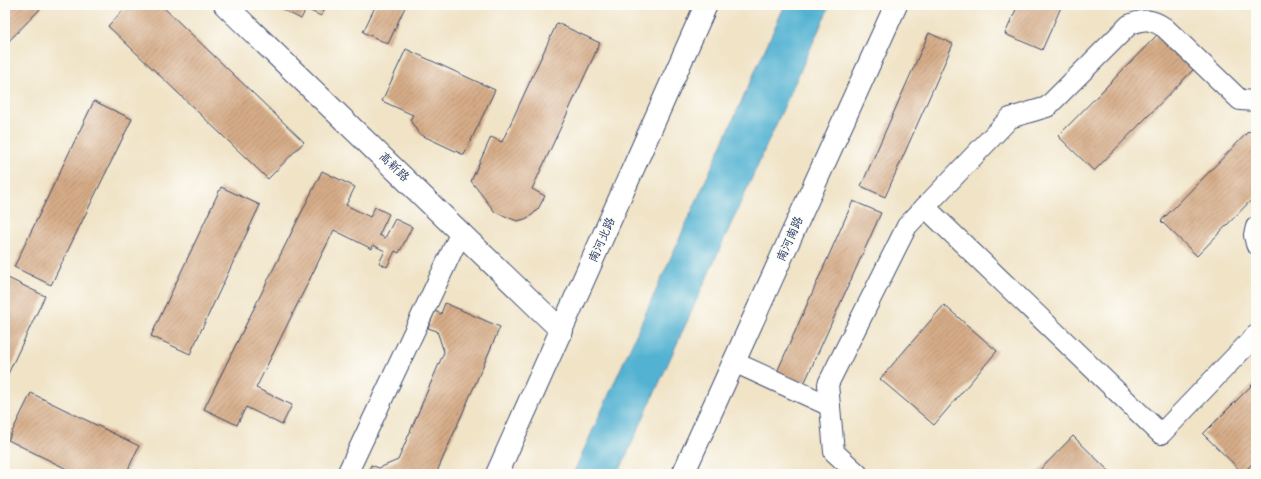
<svg xmlns="http://www.w3.org/2000/svg" width="1261" height="479" font-family="Kalam,'LXGW WenKai TC',sans-serif">
<style>
.water{fill:#53b2d2;stroke:#377098}
.building{fill:url(#building-hatch)}
.lines{fill:none;stroke-linecap:round;stroke-linejoin:round}
.minor-casing{stroke:#3b4a6e;stroke-width:22}
.tertiary-casing{stroke:#3b4a6e;stroke-width:24}
.minor{stroke:#fff;stroke-width:20}
.tertiary{stroke:#fff;stroke-width:22}
.labels{text-anchor:middle;dominant-baseline:central;stroke-width:3;stroke-linejoin:round;paint-order:stroke}
.street-label{font-size:12px;fill:#1b2f5e;stroke:#fdfcf7}
</style>
<defs>
<pattern id="building-hatch" width="6" height="6" patternUnits="userSpaceOnUse"><rect width="6" height="6" fill="#d6ac87"/><path d="M-1 1l2-2M0 6l6-6M5 7l2-2" fill="none" stroke="#ad8c72"/></pattern>
</defs>
<rect width="100%" height="100%" fill="#fdfcf7"/>
<filter id="ink" filterUnits="userSpaceOnUse"><feTurbulence type="fractalNoise" baseFrequency=".025" numOctaves="2"/><feDisplacementMap in="SourceGraphic" scale="8" xChannelSelector="R" yChannelSelector="G"/><feConvolveMatrix kernelMatrix="1 2 1 2 8 2 1 2 1" color-interpolation-filters="sRGB"/></filter>
<filter id="wash" filterUnits="userSpaceOnUse"><feTurbulence type="fractalNoise" baseFrequency=".012" numOctaves="4" result="noise"/><feDisplacementMap in="SourceGraphic" scale="16" xChannelSelector="R" yChannelSelector="G"/><feGaussianBlur stdDeviation="0.9" result="paint"/><feColorMatrix in="noise" values="0 0 0 0 0 0 0 0 0 0 0 0 0 0 0 0 0 1.4 0 .05"/><feComposite in="paint" operator="in"/></filter>
<g filter="url(#wash)">
<rect width="100%" height="100%" fill="#f0e3c6"/>
<!-- water -->
<polygon class="water" points="785,5 830,5 618,474 573,474"/>
<g id="blocks">
<!-- building -->
<g class="building">
<polygon points="5,5 44,5 5,45"/>
<polygon points="128,5 161,5 304,142 268,179 108,26"/>
<polygon points="280,5 327,5 321,16 306,9 301,19 278,7"/>
<polygon points="376,5 406,5 388,44 363,32"/>
<polygon points="1018,5 1062,5 1042,50 1005,34"/>
<polygon points="557,23 600,43 532,189 545,196 538,209 532,215 525,219 517,221 495,212 471,181 491,137 502,142"/>
<polygon points="929,33 953,44 885,197 861,186"/>
<polygon points="1158,34 1194,69 1094,171 1058,136"/>
<polygon points="406,49 495,90 464,155 419,134 410,120 413,115 382,101"/>
<polygon points="94,101 132,119 51,285 14,267"/>
<polygon points="1249,131 1256,138 1256,195 1197,256 1161,221"/>
<polygon points="322,171 355,187 346,205 370,217 375,207 389,214 379,235 385,238 395,219 412,227 399,253 395,251 387,267 379,263 385,251 373,245 372,249 334,230 256,388 292,405 282,425 246,407 237,425 204,409"/>
<polygon points="221,187 260,205 190,354 151,336"/>
<polygon points="853,201 881,213 804,384 777,372"/>
<polygon points="6,277 45,296 5,380 5,280"/>
<polygon points="445,303 500,327 436,474 367,474 371,465 379,468 398,460 444,352 437,331 428,328 435,311 441,314"/>
<polygon points="944,305 997,351 934,425 880,379"/>
<polygon points="1256,381 1256,460 1243,473 1203,434"/>
<polygon points="31,393 139,446 126,474 77,474 8,440"/>
<polygon points="1073,436 1112,474 1036,474"/>
</g>
</g>
</g>
<g filter="url(#ink)">
<use href="#blocks" fill-opacity="0" stroke="#3b4a6e" stroke-width="1"/>
<g class="lines">
<!-- minor casing -->
<g class="minor-casing">
<g id="minor">
<polyline points="925,207 1161,434 1256,335"/>
<polyline points="1256,227 1254,235 1256,244"/>
<polyline points="734,362 830,406"/>
<polyline points="347,474 461,232"/>
<path d="M858 474 834 452 828 384 907 226 1010 118 1047 107 1129 25C1144 18 1152 19 1165 28L1240 100 1256 101"/>
</g>
</g>
<!-- tertiary casing -->
<g class="tertiary-casing">
<g id="tertiary">
<polyline points="225,5 562,331"/>
<polyline points="497,474 706,5"/>
<polyline points="683,474 896,5"/>
</g>
</g>
<!-- minor -->
<use href="#minor" class="minor"/>
<!-- tertiary -->
<use href="#tertiary" class="tertiary"/>
</g>
</g>
<g class="labels">
<!-- street labels -->
<g class="street-label">
<text transform="translate(394 167) rotate(44)">高新路</text>
<text transform="translate(790 239) rotate(-66)">南河南路</text>
<text transform="translate(602 240) rotate(-66)">南河北路</text>
</g>
</g>
<!-- margin -->
<rect width="1261" height="479" fill="none" stroke="#fdfcf7" stroke-width="20"/>
</svg>
